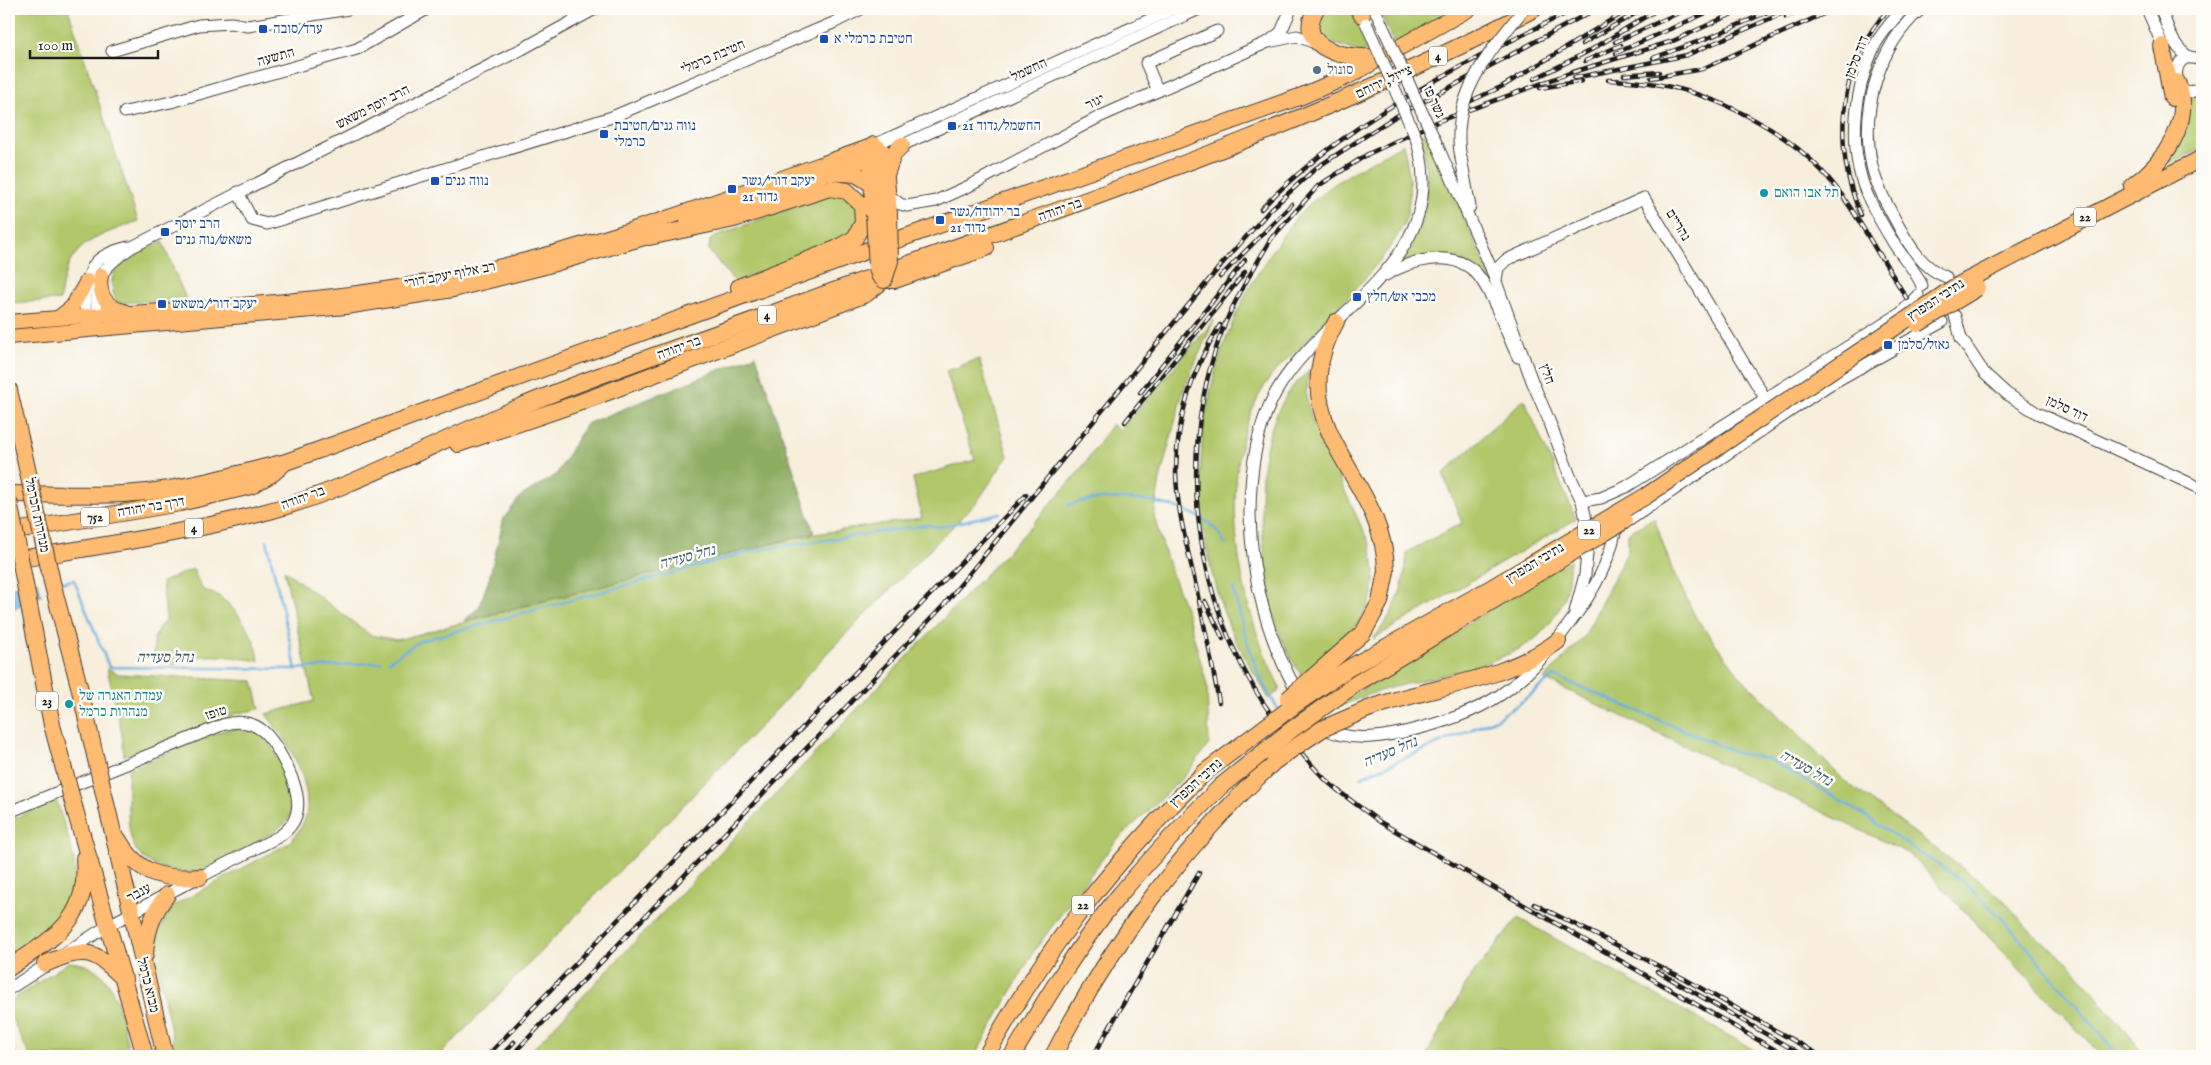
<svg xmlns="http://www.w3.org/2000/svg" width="2211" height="1065" font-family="'IM FELL English','Frank Ruhl Libre',serif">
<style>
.green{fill:#b1c76b;stroke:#667244}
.forest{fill:#8cac5f;stroke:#54643e}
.water{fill:#68adde;stroke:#42647d}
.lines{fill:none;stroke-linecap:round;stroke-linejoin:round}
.stream{stroke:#68adde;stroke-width:2.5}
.minor-casing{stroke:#3d3c39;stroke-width:13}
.major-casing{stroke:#3d3c39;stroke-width:16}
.highway-casing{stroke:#3d3c39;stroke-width:18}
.minor{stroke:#fff;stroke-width:11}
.major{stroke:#ffbb71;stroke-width:14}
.highway{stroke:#ffbb71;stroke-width:16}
.rail-casing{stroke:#1c1c1c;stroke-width:4.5}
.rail{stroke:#fdfcf7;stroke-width:2.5;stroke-dasharray:8;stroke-linecap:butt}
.minor-bridge-casing{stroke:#3d3c39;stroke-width:13;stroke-linecap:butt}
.highway-bridge-casing{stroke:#3d3c39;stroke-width:18;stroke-linecap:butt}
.minor-bridge{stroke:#fff;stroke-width:11}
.highway-bridge{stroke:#ffbb71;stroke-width:16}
.transit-dot{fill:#1a4fb4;stroke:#fdfcf7;stroke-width:2}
.service-dot{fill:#5c6f8a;stroke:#fdfcf7;stroke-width:2}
.culture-dot{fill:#0f9aa8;stroke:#fdfcf7;stroke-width:2}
.labels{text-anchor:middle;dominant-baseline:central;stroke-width:5;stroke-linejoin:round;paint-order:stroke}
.shield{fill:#fdfcf7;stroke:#605f5e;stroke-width:1}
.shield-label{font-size:12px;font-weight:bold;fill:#1c1c1c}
.transit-label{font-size:14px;fill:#164399;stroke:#fdfcf7;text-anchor:start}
.street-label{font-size:14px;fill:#1c1c1c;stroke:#fdfcf7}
.service-label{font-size:14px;fill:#4e5e75;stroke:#fdfcf7;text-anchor:start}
.culture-label{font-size:14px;fill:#0d838f;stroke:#fdfcf7;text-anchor:start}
.water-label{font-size:15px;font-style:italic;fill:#3e5d73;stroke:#fdfcf7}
</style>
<rect width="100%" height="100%" fill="#fdfcf7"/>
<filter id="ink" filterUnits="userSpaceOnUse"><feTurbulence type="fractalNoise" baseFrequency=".02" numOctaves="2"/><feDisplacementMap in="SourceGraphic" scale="10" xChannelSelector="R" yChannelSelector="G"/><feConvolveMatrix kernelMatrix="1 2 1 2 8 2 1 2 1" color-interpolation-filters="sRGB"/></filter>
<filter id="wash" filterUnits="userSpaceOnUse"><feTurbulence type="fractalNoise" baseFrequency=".0096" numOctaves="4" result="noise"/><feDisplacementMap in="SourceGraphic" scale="20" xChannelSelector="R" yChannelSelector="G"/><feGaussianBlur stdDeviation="1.12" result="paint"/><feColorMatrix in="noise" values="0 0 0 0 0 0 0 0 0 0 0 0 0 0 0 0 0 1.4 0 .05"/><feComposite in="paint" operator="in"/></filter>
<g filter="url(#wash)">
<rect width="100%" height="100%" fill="#f7eedc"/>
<!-- green -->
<g class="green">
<path d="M9 9H68L138 221C91 239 66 243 60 300L9 303Z"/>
<polygon points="1320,9 1352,9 1358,17 1371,50 1361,53 1319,38"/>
<polygon points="1379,9 1441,9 1440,18 1394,44"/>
<polygon points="2202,94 2202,149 2169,163 2177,145 2187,97"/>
<path d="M1426 133 1501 300 1465 262 1397 265C1404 254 1412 244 1417 232 1431 200 1429 167 1419 135Z"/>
<path d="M1403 144C1409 167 1412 192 1407 215 1398 251 1325 320 1298 349 1287 359 1275 370 1267 382 1212 465 1236 606 1281 689L1269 699C1256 674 1238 649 1228 623 1180 504 1196 365 1267 259 1280 239 1294 218 1311 203 1338 178 1371 162 1403 144Z"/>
<polygon points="834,192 859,204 854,234 735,282 709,251 710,240 723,233"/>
<path d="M162 241 186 299 121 303 116 301C100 262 134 256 162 241Z"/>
<polygon points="1214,320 1183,391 1160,479 1154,517 1171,572 1188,616 1207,685 1209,744 1185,776 1115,842 1073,898 1034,951 975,1056 526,1056 1026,532 1081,469 1112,424 1120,431"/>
<path d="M979 359 1008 456 977 502 828 652 776 710 439 1056H176L157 964 158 933 173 906 289 843C297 833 307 822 307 809 309 774 286 740 266 714L314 701 284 570 370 635 397 640 654 572 809 535 922 518 913 478 975 460 946 371Z"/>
<path d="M1309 371 1306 396 1311 418 1370 545 1375 572 1373 592 1367 609 1357 624 1301 675C1290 657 1280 638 1274 617 1269 599 1267 579 1265 560 1259 504 1256 440 1290 390 1295 383 1303 377 1309 371Z"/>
<path d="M1524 399 1576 519 1373 639C1396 610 1404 590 1407 552L1462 523 1443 474Z"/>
<polygon points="1654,518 1672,569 1696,618 1741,677 1846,782 2001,897 2030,931 2069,963 2146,1056 2102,1056 1910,854 1544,679 1584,637 1628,550 1628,533"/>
<path d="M1570 560C1568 590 1565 606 1544 630 1514 666 1419 678 1373 693 1355 699 1338 708 1320 715Z"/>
<path d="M193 569 202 589C208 592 215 594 220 597 239 611 257 638 259 661 233 657 197 650 174 665L154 653V639L158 629 166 619 162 582Z"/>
<polygon points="107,668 118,674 253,681 260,709 238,713 124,756 122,734"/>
<path d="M242 728C248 729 255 731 260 734 277 747 301 800 288 820 281 831 209 870 196 872 177 873 149 868 137 851 124 834 129 791 128 769L224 730Z"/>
<path d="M56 799C63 822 73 846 75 870 78 898 57 933 31 945 24 948 16 950 9 952V821Z"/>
<polygon points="1518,918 1765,1056 1523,1056 1498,1048 1482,1051 1479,1056 1426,1056 1469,979"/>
<path d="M69 962C119 964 120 1017 130 1056H30L9 1013V1002Z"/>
</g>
<!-- forest -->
<polygon class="forest" points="756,355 814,533 464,621 479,607 489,579 504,518 521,496 556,475 586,424"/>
<!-- water -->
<polygon class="water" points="38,582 41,595 9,611 9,588"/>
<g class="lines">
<!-- stream -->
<g class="stream">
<path d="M1068 505C1079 503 1090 499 1102 499 1139 497 1209 505 1225 544"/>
<polyline points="267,541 296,669"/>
<polyline points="59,583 74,580 109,667 296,669 381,662"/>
<path d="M1233 588C1244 632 1253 673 1279 710"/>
<polyline points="389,661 420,641 757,550 927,525 939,527 1000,513"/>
<polyline points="1361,777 1496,719 1519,704 1554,676 1738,753 1769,759 1845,803 1961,880 2003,919 2119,1056"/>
</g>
</g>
</g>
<g filter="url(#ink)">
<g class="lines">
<!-- minor casing -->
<g class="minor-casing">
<g id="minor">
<path d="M1903 9C1893 20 1882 32 1875 45 1853 92 1847 154 1870 201 1877 215 1885 229 1893 242 1902 257 1916 270 1922 286"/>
<path d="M1921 9C1878 46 1860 111 1872 166 1877 188 1888 206 1898 225 1910 247 1923 268 1946 277"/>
<polyline points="2147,9 2165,51"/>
<path d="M2161 9C2168 27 2172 48 2191 58"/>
<polyline points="1271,40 1281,32 1291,9"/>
<polyline points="112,51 199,25 231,23 248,26 348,9"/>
<path d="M2202 61C2168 42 2168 107 2202 88"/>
<polyline points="1158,91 1146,63 1217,31"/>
<polyline points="125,112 171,102 357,49 427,9"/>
<polyline points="874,145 1173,9"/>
<polyline points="1438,147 1491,268 1532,381 1548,418 1570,476 1582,501 1588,529 1588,543 1585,575 1575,612"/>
<polyline points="896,148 1199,9"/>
<path d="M1420 153C1444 265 1323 310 1276 392 1256 428 1250 473 1250 514 1251 578 1268 643 1301 698 1307 708 1312 720 1322 727 1347 742 1377 738 1404 732 1487 713 1522 689 1572 620 1591 595 1609 563 1615 532L1619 527 1827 386 1942 322"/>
<polyline points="1461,158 1470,207"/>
<polyline points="238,192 252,220 267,224 612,117 833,23 861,9"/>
<polyline points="888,195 900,204 907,206 936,201 969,186 1099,117 1268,42 1297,36 1318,44"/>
<path d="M1384 276C1410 260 1453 248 1477 274 1493 293 1506 333 1518 357"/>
<polyline points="1496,280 1498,268 1506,260 1644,198 1765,398"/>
<polyline points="1955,316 1961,338 1984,373 2007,394 2037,413 2202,489"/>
<path d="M95 322C98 313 96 304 97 295 97 270 114 260 132 247L522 49 595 9"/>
<path d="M89 324C84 315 85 307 86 297 88 264 96 255 128 247"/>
<polyline points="1582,501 1601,498 1626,487 1901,313 1918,295"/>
<path d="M9 812 222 725C258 714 272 737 286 765 299 791 307 819 278 837L200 877"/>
<polyline points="9,989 109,925 197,878"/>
</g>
</g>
<!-- major casing -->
<g class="major-casing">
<g id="major">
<polyline points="687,223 871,158"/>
<path d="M101 275C98 294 105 307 124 311"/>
<polyline points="59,317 72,307 87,281"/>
<path d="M9 322C157 309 306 307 452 277 596 248 736 194 874 145"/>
<polyline points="9,337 346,307 453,290 541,268 658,234"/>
</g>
</g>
<!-- highway casing -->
<g class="highway-casing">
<g id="highway">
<path d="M1316 9C1292 50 1352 61 1380 56"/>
<polyline points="1358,9 1362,15"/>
<polyline points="2162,46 2172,98"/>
<polyline points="829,172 856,174 872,184"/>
<polyline points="887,172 893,154 902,145"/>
<path d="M2132 186C2162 165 2195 121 2177 82"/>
<polyline points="874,214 871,158 874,145 884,153 889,214"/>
<polyline points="649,237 734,219 830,188 847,191 862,205 863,223 855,238 836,249 739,287"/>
<polyline points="1968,280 2202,158"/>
<path d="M1336 322C1277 429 1385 475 1386 571"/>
<polyline points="9,390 23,450"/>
<polyline points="458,444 581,402 866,294 884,280 895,280 986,248"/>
<path d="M9 494C55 494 101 497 147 492 194 487 240 473 286 462L863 252 1302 96 1348 76 1468 9"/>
<polyline points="9,532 180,503 251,486 273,473 282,465"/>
<path d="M9 561C92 547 176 535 258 514 346 492 431 444 515 409 600 373 689 344 776 312 1031 218 1292 136 1534 9"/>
<path d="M1368 709C1432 685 1502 683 1558 641"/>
<polyline points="106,803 165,1056"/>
<polyline points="75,810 145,1056"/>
<path d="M118 839C138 874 162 880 200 877"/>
<path d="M145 955C146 932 153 912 167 895"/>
<path d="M45 964C84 947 93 948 124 979"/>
<path d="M9 968C54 937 90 920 84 858"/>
<path d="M986 1056C1047 946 1115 860 1205 772"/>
<path d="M1012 1056C1044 1002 1077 947 1117 898 1150 858 1185 822 1221 786"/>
<path d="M1053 1056C1111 943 1182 848 1275 761"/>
</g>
</g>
<!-- minor -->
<use href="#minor" class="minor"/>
<!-- major -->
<use href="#major" class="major"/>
<!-- highway -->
<use href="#highway" class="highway"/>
<!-- rail casing -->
<g class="rail-casing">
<g id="rail">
<polyline points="1786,17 1804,9"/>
<polyline points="1615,42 1687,9"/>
<polyline points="1582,44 1643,9"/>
<polyline points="1616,53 1715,9"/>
<polyline points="1653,58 1713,36 1774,9"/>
<polyline points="1585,61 1621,45"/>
<polyline points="1624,75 1659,72"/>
<polyline points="1574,78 1687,55 1792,9"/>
<polyline points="1651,78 1702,69 1834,9"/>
<polyline points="1534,79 1591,50 1658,9"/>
<path d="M1608 80C1626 81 1644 81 1661 85 1716 95 1783 129 1821 170 1846 196 1863 228 1881 258"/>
<polyline points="1540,88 1582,81"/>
<polyline points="1460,106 1503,86 1629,9"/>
<path d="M1261 209C1347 119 1465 63 1575 9"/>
<path d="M1861 215C1832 148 1837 64 1889 9"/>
<path d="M1273 236C1255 266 1237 295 1224 326 1169 466 1197 629 1293 743 1305 757 1316 771 1329 783 1345 797 1363 809 1380 822L1786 1056"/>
<polyline points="1270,240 1318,186 1368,154 1439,121 1567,74 1673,41 1743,9"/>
<polyline points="1879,253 1907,299"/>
<polyline points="1220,277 1292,204"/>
<polyline points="1140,393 1245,260"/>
<polyline points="1125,422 1245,272"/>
<polyline points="1205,601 1223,639"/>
<path d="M1219 702C1212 662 1204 622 1195 582 1187 546 1176 507 1176 469 1177 418 1193 368 1220 325"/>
<polyline points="1534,904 1683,978 1821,1056"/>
<polyline points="1657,971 1804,1056"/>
<polyline points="487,1056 1026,495"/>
<polyline points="501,1056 514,1042"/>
<polyline points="511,1056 943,606 1221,265 1270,210 1316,168 1393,118 1596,9"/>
<polyline points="1093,1056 1199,873"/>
</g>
</g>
<!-- rail -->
<use href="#rail" class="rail"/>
<!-- minor-bridge casing -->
<g class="minor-bridge-casing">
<g id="minor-bridge">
<polyline points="1377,14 1438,147"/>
<polyline points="1366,23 1416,138 1420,153"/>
<path d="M1461 158C1449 98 1489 52 1524 9"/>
</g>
</g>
<!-- highway-bridge casing -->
<g class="highway-bridge-casing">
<g id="highway-bridge">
<polyline points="874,214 877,268 879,275 884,280 890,261 889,214"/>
<polyline points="1918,324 1977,288"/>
<polyline points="23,450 52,582 79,686 106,803"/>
<polyline points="9,501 52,725 75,810"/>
<polyline points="1288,699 1363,633 1380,602 1386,571"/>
<polyline points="1275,761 1322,729 1368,709"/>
<polyline points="1205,772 1292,707 1349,668 1491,588 1646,496 1953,288 1968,280"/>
<polyline points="1221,786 1291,730 1357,683 1624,521"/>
</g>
</g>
<!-- minor-bridge -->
<use href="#minor-bridge" class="minor-bridge"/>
<!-- highway-bridge -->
<use href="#highway-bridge" class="highway-bridge"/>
</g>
</g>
<!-- markers -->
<g class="transit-dot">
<rect x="258" y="24" width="10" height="10" rx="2.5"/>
<rect x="819" y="34" width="10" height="10" rx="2.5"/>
<rect x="947" y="121" width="10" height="10" rx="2.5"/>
<rect x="599" y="129" width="10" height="10" rx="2.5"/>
<rect x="430" y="176" width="10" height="10" rx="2.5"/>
<rect x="727" y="184" width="10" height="10" rx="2.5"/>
<rect x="935" y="215" width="10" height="10" rx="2.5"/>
<rect x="160" y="227" width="10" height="10" rx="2.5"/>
<rect x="1352" y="292" width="10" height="10" rx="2.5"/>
<rect x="157" y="299" width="10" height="10" rx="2.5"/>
<rect x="1883" y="340" width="10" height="10" rx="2.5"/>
</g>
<circle class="service-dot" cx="1317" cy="70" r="5"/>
<g class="culture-dot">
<circle cx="1764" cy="193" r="5"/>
<circle cx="69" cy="704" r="5"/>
</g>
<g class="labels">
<!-- shield labels -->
<g class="shield">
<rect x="1429" y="46.5" width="18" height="19" rx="4"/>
<rect x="2074" y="207.5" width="22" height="19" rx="4"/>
<rect x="758" y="305.5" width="18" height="19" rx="4"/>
<rect x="81" y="507.5" width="28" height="19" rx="4"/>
<rect x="185" y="518.5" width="18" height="19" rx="4"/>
<rect x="1578" y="520.5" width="22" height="19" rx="4"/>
<rect x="36" y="691.5" width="22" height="19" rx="4"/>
<rect x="1072" y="895.5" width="22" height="19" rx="4"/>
</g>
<g class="shield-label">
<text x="1438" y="56">4</text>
<text x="2085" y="217">22</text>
<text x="767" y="315">4</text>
<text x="95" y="517">752</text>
<text x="194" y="528">4</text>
<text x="1589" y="530">22</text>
<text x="47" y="701">23</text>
<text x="1083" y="905">22</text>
</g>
<!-- transit labels -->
<g class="transit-label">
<text x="273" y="29">ערד/סובה</text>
<text x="834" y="39">חטיבת כרמלי א</text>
<text x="614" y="126">נווה גנים/חטיבת<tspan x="614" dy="16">כרמלי</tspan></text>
<text x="962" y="126">החשמל/גדוד 21</text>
<text x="445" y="181">נווה גנים</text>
<text x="742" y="181">יעקב דורי/גשר<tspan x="742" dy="16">גדוד 21</tspan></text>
<text x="950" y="212">בר יהודה/גשר<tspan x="950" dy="16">גדוד 21</tspan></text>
<text x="175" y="224">הרב יוסף<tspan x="175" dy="16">משאש/נוה גנים</tspan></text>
<text x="1367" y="297">מכבי אש/חלץ</text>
<text x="172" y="304">יעקב דורי/משאש</text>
<text x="1898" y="345">גאזל/סלמן</text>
</g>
<!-- street labels -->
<g class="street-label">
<text transform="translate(276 57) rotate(-16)">התשעה</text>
<text transform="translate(713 57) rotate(-23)">חטיבת כרמלי</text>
<text transform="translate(1857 57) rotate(-69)">דוד סלמן</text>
<text transform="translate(1029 70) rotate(-25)">החשמל</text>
<text transform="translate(1384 82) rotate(-25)">צייזל, ירוחם</text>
<text transform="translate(1095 102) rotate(-25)">יגור</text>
<text transform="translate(1434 102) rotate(66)">גשר פז</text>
<text transform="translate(373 107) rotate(-27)">הרב יוסף משאש</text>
<text transform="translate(1060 210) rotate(-19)">בר יהודה</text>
<text transform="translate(1678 225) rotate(59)">נהריים</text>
<text transform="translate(450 275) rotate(-11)">רב אלוף יעקב דורי</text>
<text transform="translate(1936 300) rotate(-33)">נתיבי המפרץ</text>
<text transform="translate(679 348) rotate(-20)">בר יהודה</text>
<text transform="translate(1547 374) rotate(71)">חלץ</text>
<text transform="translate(2067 409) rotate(25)">דוד סלמן</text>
<text transform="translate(303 498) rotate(-20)">בר יהודה</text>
<text transform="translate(151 507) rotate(-10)">דרך בר יהודה</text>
<text transform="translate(37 515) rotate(78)">מנהרות הכרמל</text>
<text transform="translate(1535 563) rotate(-31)">נתיבי המפרץ</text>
<text transform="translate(216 713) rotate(-17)">טופז</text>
<text transform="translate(1196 783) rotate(-42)">נתיבי המפרץ</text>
<text transform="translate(139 893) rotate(-29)">ענבר</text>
<text transform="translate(148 985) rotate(76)">מבוא כרמל</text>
</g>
<!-- service labels -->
<g class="service-label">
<text x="1327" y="70">סונול</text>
</g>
<!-- culture labels -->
<g class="culture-label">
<text x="1774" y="193">תל אבו הואם</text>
<text x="79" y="696">עמדת האגרה של<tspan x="79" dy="16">מנהרות כרמל</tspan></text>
</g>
<!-- water labels -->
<g class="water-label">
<text transform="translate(687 557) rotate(-15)">נחל סעדיה</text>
<text x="165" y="657">נחל סעדיה</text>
<text transform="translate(1390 752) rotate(-23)">נחל סעדיה</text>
<text transform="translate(1806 768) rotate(30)">נחל סעדיה</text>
</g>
</g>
<!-- margin -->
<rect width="2211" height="1065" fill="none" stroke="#fdfcf7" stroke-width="30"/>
<!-- scale -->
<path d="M30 50v8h128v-8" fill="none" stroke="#1c1c1c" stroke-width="2.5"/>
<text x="38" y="50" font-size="15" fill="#1c1c1c" stroke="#fdfcf7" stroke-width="4" paint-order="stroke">100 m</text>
</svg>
